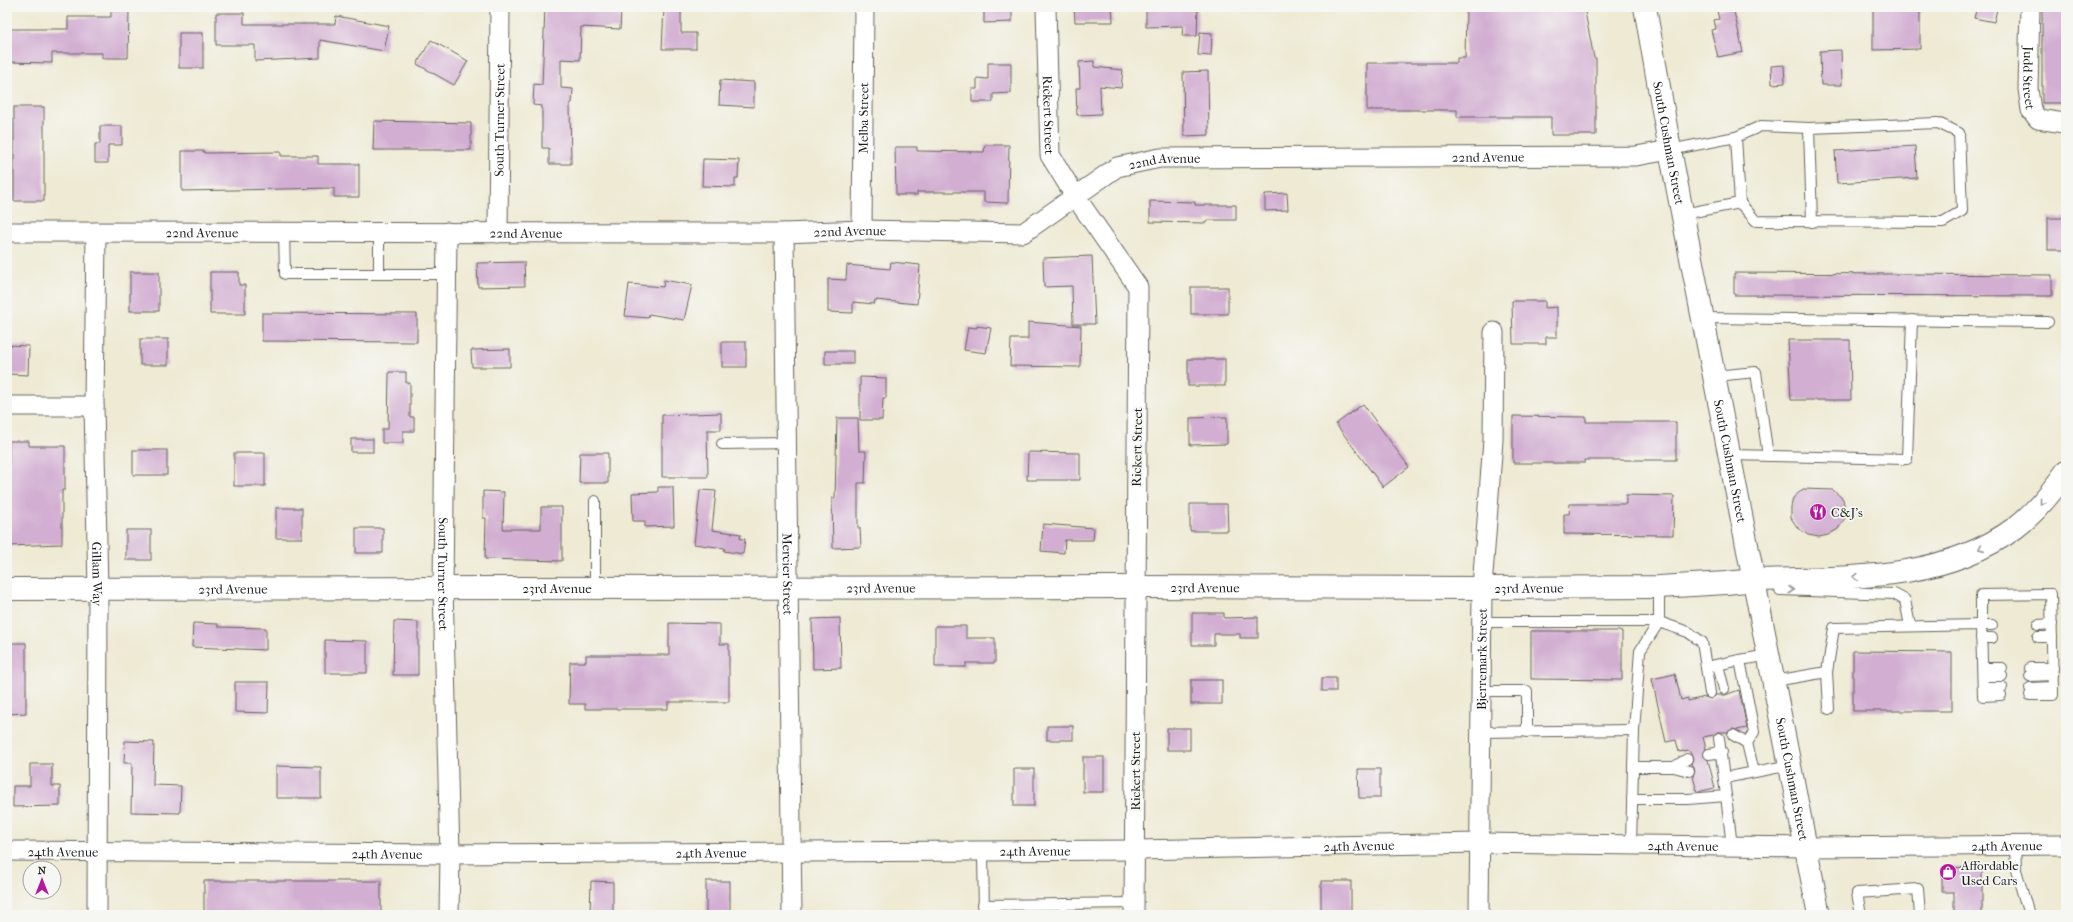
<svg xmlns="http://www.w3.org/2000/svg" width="2073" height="922" font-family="'IM FELL French Canon',serif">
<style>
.building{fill:#d2aed2}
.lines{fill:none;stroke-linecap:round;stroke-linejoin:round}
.lane-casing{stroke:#66645c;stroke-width:12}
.street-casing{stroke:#66645c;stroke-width:21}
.secondary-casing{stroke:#66645c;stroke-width:24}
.primary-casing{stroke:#66645c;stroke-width:24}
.highway-casing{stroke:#66645c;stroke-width:24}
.lane{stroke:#fff;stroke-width:10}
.street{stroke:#fff;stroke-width:19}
.secondary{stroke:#fff;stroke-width:22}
.primary{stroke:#fff;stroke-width:22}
.highway{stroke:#fff;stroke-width:22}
.oneway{stroke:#999}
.labels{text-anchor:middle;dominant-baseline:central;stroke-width:3.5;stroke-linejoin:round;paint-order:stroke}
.street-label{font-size:13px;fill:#1c1c1c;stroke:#f6f6f2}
.poi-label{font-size:13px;fill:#1c1c1c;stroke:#f6f6f2;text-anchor:start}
</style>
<rect width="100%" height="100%" fill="#f6f6f2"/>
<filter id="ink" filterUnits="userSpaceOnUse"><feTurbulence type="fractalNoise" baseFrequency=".025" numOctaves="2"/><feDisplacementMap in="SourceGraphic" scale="8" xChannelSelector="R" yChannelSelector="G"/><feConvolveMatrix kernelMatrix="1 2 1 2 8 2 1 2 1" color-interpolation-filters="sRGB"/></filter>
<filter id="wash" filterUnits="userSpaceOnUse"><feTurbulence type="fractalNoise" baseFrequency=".012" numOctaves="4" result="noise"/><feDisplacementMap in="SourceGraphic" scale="16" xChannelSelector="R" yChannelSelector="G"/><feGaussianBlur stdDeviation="0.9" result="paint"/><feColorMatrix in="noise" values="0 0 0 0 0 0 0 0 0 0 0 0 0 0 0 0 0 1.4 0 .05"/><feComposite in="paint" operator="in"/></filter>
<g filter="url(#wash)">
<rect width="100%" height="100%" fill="#eeead4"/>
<g id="blocks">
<!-- building -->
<g class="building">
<polygon points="545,7 621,10 620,29 581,27 580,60 561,59 561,88 573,89 572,103 570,103 571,164 549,164 549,148 542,148 542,106 533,105 534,84 542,85"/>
<polygon points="664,7 681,7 681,33 696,33 696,49 662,49"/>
<polygon points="984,7 1012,7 1012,22 984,23"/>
<polygon points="1074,7 1112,7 1113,22 1075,22"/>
<polygon points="1146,7 1198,7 1197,36 1182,36 1183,26 1146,27"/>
<polygon points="1584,7 1594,58 1596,58 1596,135 1551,135 1551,117 1457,117 1457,110 1367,110 1367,63 1457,63 1457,58 1465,58 1466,8"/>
<polygon points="1733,7 1743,52 1718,57 1711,30 1716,29 1714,20 1719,19 1717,11"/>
<polygon points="1873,7 1920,7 1920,49 1873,50"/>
<polygon points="1977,7 1997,9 1994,22 1974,18"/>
<rect x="2042" y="7" width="24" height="96"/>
<polygon points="111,11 129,11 128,58 102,58 102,53 52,53 52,63 7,62 7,29 68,29 68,17 111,17"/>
<polygon points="216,13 244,13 244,24 335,24 336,16 389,26 384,51 320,40 320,58 255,61 255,45 216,45"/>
<polygon points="1200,32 1212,33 1211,56 1198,55"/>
<rect x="179" y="33" width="24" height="35"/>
<polygon points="431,40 468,61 454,85 417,64"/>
<polygon points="1841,50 1842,85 1821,85 1820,51"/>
<polygon points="1094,61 1094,67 1123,70 1121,88 1100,86 1101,114 1077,115 1076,88 1080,88 1079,62"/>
<polygon points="988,63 1011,63 1011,93 993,94 993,102 972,102 972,89 977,89 977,78 988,79"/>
<polygon points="1784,65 1785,83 1772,84 1771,66"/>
<polygon points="1208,71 1209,135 1184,136 1183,72"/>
<polygon points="720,80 754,82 754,107 719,105"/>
<rect x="14" y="107" width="30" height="94"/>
<polygon points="374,121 471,123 471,150 373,150"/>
<polygon points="100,126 122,126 122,145 108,145 108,163 95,163 95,144 100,144"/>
<polygon points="985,145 1009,145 1008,203 984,202 984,192 917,192 917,195 896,195 895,147 917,147 917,151 984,152"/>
<polygon points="1915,146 1917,178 1837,183 1835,151"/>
<polygon points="182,151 204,151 204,153 281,152 281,156 318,156 318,164 359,164 359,197 334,197 334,188 182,191"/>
<polygon points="703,159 739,160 738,178 735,178 735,187 702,186"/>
<polygon points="1287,193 1288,210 1265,211 1265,194"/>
<polygon points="1150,201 1195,202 1195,205 1236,205 1236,220 1207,220 1206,223 1150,222"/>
<rect x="2048" y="218" width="18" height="32"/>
<polygon points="1092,256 1095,324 1073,324 1072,286 1044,287 1043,258"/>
<polygon points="524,262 525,286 478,287 477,263"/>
<polygon points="891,262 920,265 917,304 875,300 874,304 853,302 853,313 828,312 828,279 846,280 847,265 890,269"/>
<rect x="130" y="272" width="29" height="39"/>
<polygon points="210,272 239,272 239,285 245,285 245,314 210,314"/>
<polygon points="1734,273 2052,275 2052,296 1734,295"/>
<polygon points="664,280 692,285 684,320 649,314 648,318 625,316 629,284 663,287"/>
<rect x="1191" y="287" width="37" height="27"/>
<polygon points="1512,301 1545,301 1545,308 1557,307 1557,337 1546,337 1546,344 1513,344"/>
<polygon points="262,313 417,314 417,342 262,341"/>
<polygon points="1028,322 1081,326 1080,367 1010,366 1011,339 1028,339"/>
<polygon points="977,326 991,328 986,353 964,350 968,327 977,328"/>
<rect x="140" y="339" width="28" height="26"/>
<polygon points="1788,340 1850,340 1851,400 1791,400"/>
<rect x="722" y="342" width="24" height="25"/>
<polygon points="7,345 29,346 28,375 7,374"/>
<polygon points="510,349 510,367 472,367 471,350"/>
<rect x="825" y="351" width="28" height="13"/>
<rect x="1188" y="359" width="37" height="27"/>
<polygon points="389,372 406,372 406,383 410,383 410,417 414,417 414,431 403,431 403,443 382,443 382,429 388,429"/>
<polygon points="860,377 886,378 886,398 883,398 882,420 860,420"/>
<polygon points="1363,404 1409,467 1383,487 1336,424"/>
<polygon points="721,413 721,430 707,430 708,477 662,477 662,415"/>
<polygon points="1513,416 1586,417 1586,422 1676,422 1676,460 1585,460 1585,463 1513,463"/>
<polygon points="1227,417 1227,444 1190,445 1190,418"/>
<polygon points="837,418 858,418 859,451 866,451 865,483 858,483 858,528 860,528 861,547 833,548 832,498 835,498"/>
<rect x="351" y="439" width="22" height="13"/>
<polygon points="9,441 29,441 29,446 65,446 65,490 62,490 62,544 7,546 7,515 9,515"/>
<rect x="133" y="450" width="34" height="25"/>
<polygon points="1028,452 1080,453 1080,480 1027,480"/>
<rect x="234" y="453" width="31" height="33"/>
<polygon points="580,453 608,453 608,483 579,483"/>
<polygon points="658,487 673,487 674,526 645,527 645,521 633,521 632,493 658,492"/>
<polygon points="1803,489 1833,490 1843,499 1846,516 1838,529 1828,535 1819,537 1808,535 1797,527 1791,518 1791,507 1793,498"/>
<polygon points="700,490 716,491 712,530 741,534 740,539 745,539 743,554 724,551 725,548 694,544"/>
<polygon points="483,491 504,492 503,529 541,529 541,507 562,507 562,561 485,559 486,518 483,518"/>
<polygon points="1626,495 1674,496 1673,535 1564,534 1564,514 1569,514 1570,504 1626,504"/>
<polygon points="1190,504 1227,504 1228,531 1190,531"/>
<rect x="276" y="508" width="26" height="30"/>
<polygon points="1043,524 1094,528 1093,540 1065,540 1064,553 1041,551"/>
<rect x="356" y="528" width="27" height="25"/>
<rect x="126" y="530" width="25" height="30"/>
<polygon points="1192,613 1224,613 1224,618 1258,617 1258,638 1240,638 1240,634 1214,634 1214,645 1192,645"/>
<polygon points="840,618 841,668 813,669 812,619"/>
<polygon points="394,621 418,622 418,675 393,675"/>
<polygon points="193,623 218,624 218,627 266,628 266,650 192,647"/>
<polygon points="669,623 720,624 720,644 729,644 729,702 668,702 668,709 585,709 585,704 569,704 570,662 586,662 586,655 669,655"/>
<polygon points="935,626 966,626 966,638 995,638 995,663 966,663 966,667 935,667"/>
<polygon points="1531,631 1622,631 1622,680 1531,679"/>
<polygon points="325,640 367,641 367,673 325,673"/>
<polygon points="7,643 26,643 26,713 7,714"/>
<polygon points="1853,651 1952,652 1952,711 1853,711"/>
<polygon points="1675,674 1681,700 1688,698 1688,701 1705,697 1711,699 1716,695 1725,695 1739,690 1747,728 1737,730 1733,729 1727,732 1718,732 1713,735 1703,737 1706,749 1703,755 1708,760 1715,788 1697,792 1693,776 1695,770 1691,764 1693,759 1692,755 1688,750 1679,752 1676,740 1666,742 1652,679"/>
<rect x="1322" y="678" width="14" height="13"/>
<rect x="1191" y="680" width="31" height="24"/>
<polygon points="235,682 269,682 268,713 235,712"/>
<rect x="1047" y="726" width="26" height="14"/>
<rect x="1167" y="728" width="23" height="22"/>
<polygon points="125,741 154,742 153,785 181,786 180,813 131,812 132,763 124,763"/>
<rect x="1083" y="757" width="21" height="35"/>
<polygon points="30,764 52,764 52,786 60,786 60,806 13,807 13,786 30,786"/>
<polygon points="276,766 321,767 321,798 276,798"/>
<rect x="1014" y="769" width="20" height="37"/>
<polygon points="1358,769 1380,769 1380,798 1359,798"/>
<polygon points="1982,867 1982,915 1954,915 1954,892 1942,892 1942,868"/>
<rect x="204" y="881" width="177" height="34"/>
<polygon points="591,881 613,882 613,915 590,915"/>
<rect x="706" y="881" width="24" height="32"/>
<rect x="1321" y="881" width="30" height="34"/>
</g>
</g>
</g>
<g filter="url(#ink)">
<use href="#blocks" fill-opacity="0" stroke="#66645c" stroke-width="1"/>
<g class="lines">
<!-- lane casing -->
<g class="lane-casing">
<g id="lane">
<polyline points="1809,128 1812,222"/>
<polyline points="1736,137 1761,126 1809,128 1938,123 1959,133 1962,211 1943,222 1756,221 1740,203"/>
<polyline points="1670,150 1736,137 1740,203 1683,214"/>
<polyline points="284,232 285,274 446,274"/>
<polyline points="379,232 379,274"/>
<polyline points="1704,318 2048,322"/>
<polyline points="1715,376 1756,372 1768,456"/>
<polyline points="722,444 787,443"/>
<polyline points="1731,455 1907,459 1912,320"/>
<polyline points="595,588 595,501"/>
<polyline points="1780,590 1894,594 1905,600 1910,626"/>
<polyline points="1482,622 1659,622 1688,632 1702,642 1710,693"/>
<polyline points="1992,625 1981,625 1981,595 2051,594 2053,695 2030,695"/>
<polyline points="2038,625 2052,624"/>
<polyline points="2038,637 2052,637"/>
<polyline points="1981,638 1992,638"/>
<polyline points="1740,660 1769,655"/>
<polyline points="1718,665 1724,689"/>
<polyline points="1706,667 1740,660 1754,732 1747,743 1754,772"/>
<polyline points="1983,668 2002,668"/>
<polyline points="2030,668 2053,668"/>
<polyline points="1827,672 1829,709"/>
<polyline points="1983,676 2002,676"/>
<polyline points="2030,676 2053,675"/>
<polyline points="1774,681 1827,672 1834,628 1981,625 1983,696 2001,695"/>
<polyline points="1983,687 2002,687"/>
<polyline points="2030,688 2053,687"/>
<polyline points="1481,691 1527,691 1527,732"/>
<polyline points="1480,732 1634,730"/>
<polyline points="1733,735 1747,743"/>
<polyline points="1719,738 1732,846"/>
<polyline points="1709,754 1722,752"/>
<polyline points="1634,767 1674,767 1687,759"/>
<polyline points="1674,767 1689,771"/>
<polyline points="1724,778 1791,765"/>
<polyline points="1632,799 1688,799 1726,796"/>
<polyline points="1631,844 1634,730 1640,651 1659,622 1659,587"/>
<polyline points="2015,845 2016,870 2029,915"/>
<polyline points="983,851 984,915"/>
<polyline points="983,905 1134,903"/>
<polyline points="1861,915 1857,893 1918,889 1920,915"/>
</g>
</g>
<!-- street casing -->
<g class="street-casing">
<g id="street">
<path id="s1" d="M1046 7 1050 155 1075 196 1138 287 1134 915"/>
<path id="s2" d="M2030 7 2028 89 2031 110 2038 119 2064 123"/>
<path id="s3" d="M862 230 864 7"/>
<path id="s4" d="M7 232 784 233 862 230 1023 233 1117 167 1160 158 1636 156 1670 150"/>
<path id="s5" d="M96 232 94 406 98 589 97 915"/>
<path id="s6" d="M447 232 443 588 450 854 449 915"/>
<path id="s7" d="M498 233 500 7"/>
<path id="s8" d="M784 233 792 915"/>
<polyline points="7,406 94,406"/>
<path id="s9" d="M7 851 450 854 1136 850 1479 843 1806 847 2062 845"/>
<path id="s10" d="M1479 915 1482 588 1493 440 1494 332"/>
</g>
</g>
<!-- secondary casing -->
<g class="secondary-casing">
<g id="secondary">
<path id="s11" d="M7 589 1135 587 1482 588 1659 587 1726 583 1755 580"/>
</g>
</g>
<!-- primary casing -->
<g class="primary-casing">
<g id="primary">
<path id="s12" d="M1645 7 1670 150 1819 915"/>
</g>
</g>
<!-- highway casing -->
<g class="highway-casing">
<path id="highway" d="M1755 580C1842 577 1940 583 2015 528 2035 513 2051 493 2066 472"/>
</g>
<!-- lane -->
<use href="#lane" class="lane"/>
<!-- street -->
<use href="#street" class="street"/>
<!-- secondary -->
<use href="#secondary" class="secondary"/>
<!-- primary -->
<use href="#primary" class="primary"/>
<!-- highway -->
<use href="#highway" class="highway"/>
</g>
<!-- one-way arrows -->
<defs><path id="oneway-chevron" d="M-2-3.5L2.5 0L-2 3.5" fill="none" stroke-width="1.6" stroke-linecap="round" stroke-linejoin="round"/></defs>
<g class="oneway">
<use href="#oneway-chevron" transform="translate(2042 502) rotate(130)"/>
<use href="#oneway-chevron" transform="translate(1981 548) rotate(156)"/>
<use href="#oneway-chevron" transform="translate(1855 577) rotate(178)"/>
<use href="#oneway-chevron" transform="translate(1791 590)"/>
</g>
</g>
<!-- icons -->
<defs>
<g id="restaurant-disc" transform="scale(0.9)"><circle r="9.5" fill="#b5179e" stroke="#f6f6f2"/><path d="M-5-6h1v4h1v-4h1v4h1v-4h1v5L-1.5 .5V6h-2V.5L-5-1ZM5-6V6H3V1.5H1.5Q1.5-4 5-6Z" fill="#fff"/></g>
<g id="shop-disc" transform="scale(0.9)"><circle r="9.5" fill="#b5179e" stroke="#f6f6f2"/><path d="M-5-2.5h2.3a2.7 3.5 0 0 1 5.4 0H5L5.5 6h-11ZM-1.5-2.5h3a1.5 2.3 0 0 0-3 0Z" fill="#fff"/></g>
</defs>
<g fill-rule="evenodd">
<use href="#restaurant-disc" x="1818" y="512"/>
<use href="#shop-disc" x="1948" y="872"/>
</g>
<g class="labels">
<!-- street labels -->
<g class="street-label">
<text stroke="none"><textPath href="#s2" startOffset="71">Judd Street</textPath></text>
<text stroke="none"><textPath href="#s1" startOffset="108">Rickert Street</textPath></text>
<text stroke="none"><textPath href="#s3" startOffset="112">Melba Street</textPath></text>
<text stroke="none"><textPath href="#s7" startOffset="113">South Turner Street</textPath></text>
<text stroke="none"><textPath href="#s12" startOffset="138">South Cushman Street</textPath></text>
<text stroke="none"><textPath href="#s4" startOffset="1503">22nd Avenue</textPath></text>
<text stroke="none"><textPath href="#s4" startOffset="1179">22nd Avenue</textPath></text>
<text stroke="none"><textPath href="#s4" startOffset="843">22nd Avenue</textPath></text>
<text stroke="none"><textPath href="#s4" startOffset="195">22nd Avenue</textPath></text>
<text stroke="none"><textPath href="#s4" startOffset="519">22nd Avenue</textPath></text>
<text transform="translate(1137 447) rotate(-89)">Rickert Street</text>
<text stroke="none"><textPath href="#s12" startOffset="462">South Cushman Street</textPath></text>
<text stroke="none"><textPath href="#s5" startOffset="342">Gillam Way</textPath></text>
<text stroke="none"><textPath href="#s6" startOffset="342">South Turner Street</textPath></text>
<text stroke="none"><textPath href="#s8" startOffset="341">Mercier Street</textPath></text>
<text stroke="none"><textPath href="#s11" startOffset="1198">23rd Avenue</textPath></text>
<text stroke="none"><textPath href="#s11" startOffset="550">23rd Avenue</textPath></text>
<text stroke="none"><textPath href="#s11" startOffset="874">23rd Avenue</textPath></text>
<text stroke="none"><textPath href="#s11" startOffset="1522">23rd Avenue</textPath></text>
<text stroke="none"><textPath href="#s11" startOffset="226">23rd Avenue</textPath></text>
<text stroke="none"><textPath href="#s10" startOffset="256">Bjerremark Street</textPath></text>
<text transform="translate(1135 771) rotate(-90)">Rickert Street</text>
<text stroke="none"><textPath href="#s12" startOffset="786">South Cushman Street</textPath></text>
<text stroke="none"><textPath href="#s9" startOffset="1352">24th Avenue</textPath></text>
<text stroke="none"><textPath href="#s9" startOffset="1676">24th Avenue</textPath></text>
<text stroke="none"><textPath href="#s9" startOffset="2000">24th Avenue</textPath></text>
<text stroke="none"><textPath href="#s9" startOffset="56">24th Avenue</textPath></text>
<text stroke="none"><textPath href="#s9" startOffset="1028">24th Avenue</textPath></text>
<text stroke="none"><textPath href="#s9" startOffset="704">24th Avenue</textPath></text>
<text stroke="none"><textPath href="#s9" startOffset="380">24th Avenue</textPath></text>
</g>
<!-- poi labels -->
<g class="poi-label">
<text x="1831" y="512">C&amp;J's</text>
<text x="1961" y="865">Affordable<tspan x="1961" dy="15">Used Cars</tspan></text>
</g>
</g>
<!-- margin -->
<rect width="2073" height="922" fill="none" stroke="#f6f6f2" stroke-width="24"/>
<!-- north arrow -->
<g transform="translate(42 880)"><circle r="19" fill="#f6f6f2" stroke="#9f9f9c"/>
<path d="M0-3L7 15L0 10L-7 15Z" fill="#b5179e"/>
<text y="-6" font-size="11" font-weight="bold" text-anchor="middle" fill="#1c1c1c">N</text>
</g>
</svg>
